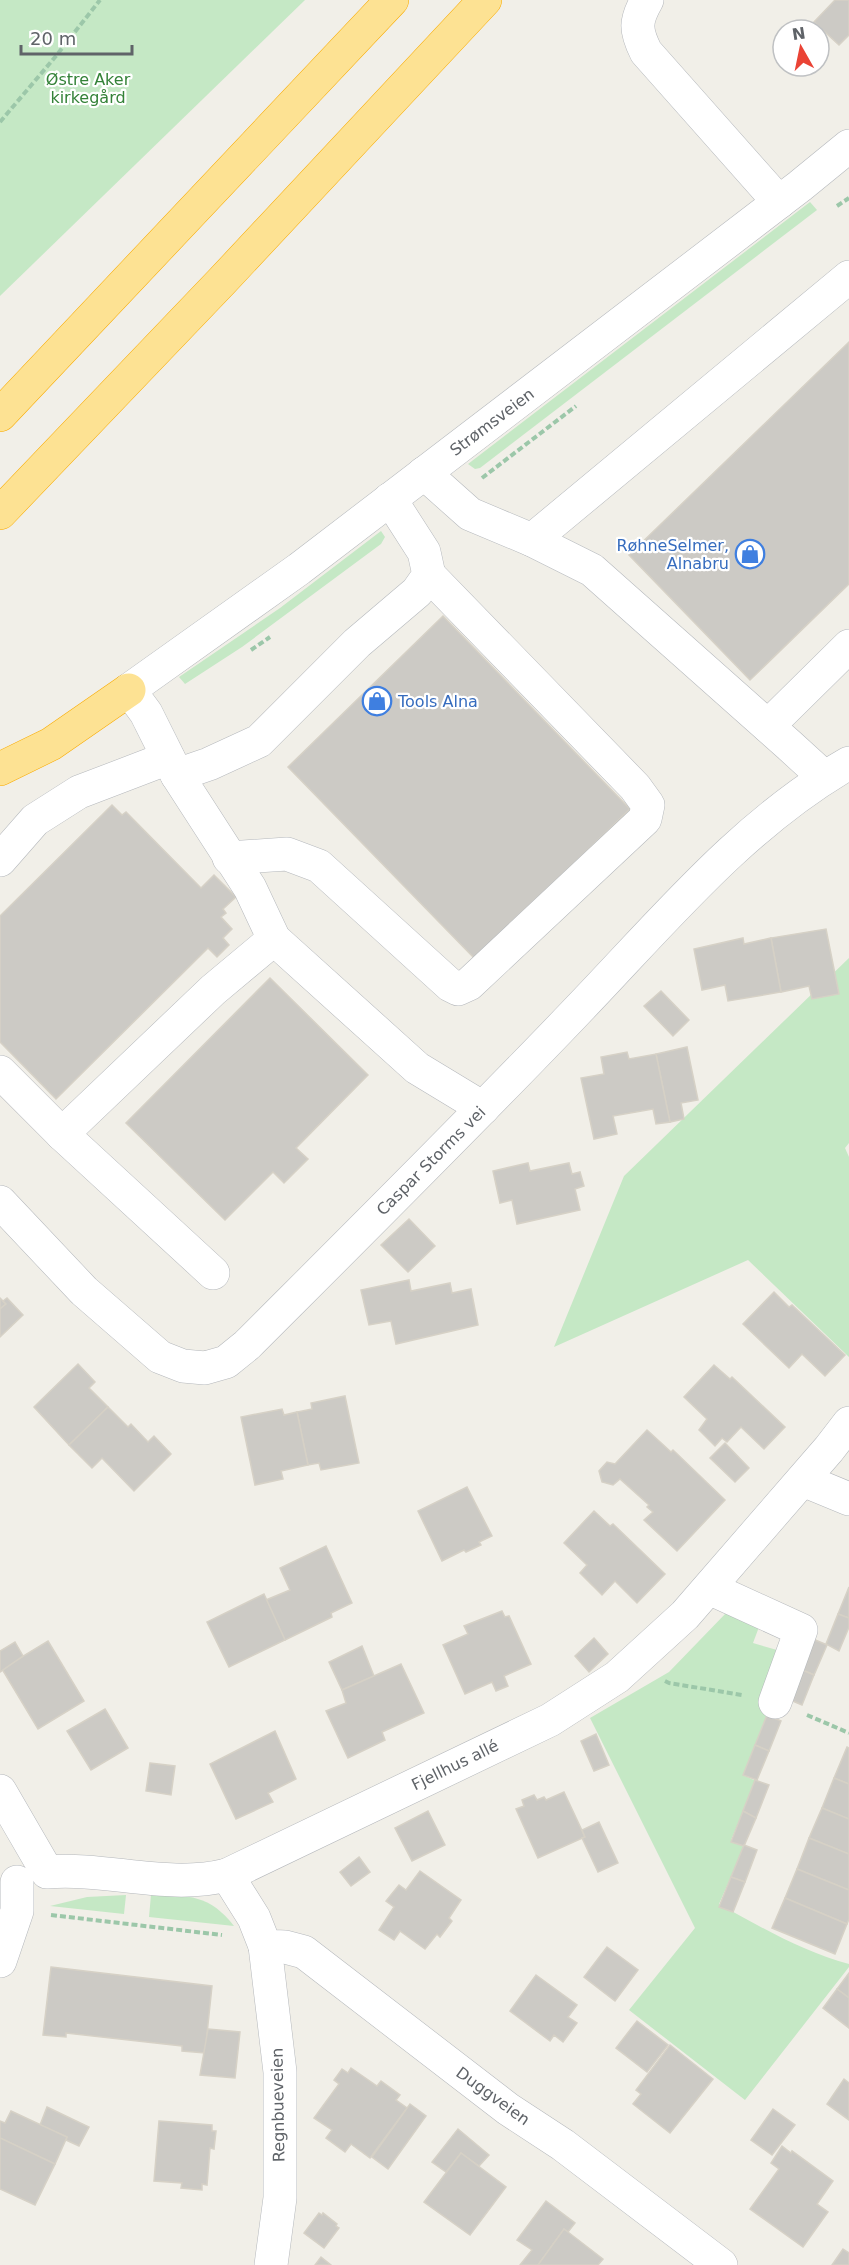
<svg xmlns="http://www.w3.org/2000/svg" width="849" height="2265" font-family="'DejaVu Sans',sans-serif">
<style>
.green{fill:#c5e8c5}
.building{fill:#cccac5;stroke:#d6d1c6;stroke-width:1.5}
.lines{fill:none;stroke-linecap:round;stroke-linejoin:round}
.minor-casing{stroke:#b5b8bc;stroke-width:34}
.highway-casing{stroke:#f9ab00;stroke-width:34}
.path{stroke:#9cc7a9;stroke-width:4;stroke-dasharray:6 3;stroke-linecap:butt}
.minor{stroke:#fff;stroke-width:33}
.highway{stroke:#fde293;stroke-width:33}
.labels{text-anchor:middle;dominant-baseline:central;stroke-width:4.5;stroke-linejoin:round;paint-order:stroke}
.park-label{font-size:16px;fill:#348238;stroke:#fff}
.street-label{font-size:16px;fill:#5f6368;stroke:#fff}
.shop-label{font-size:16px;fill:#366cbe;stroke:#fff;text-anchor:end}
</style>
<rect width="100%" height="100%" fill="#f1efe8"/>
<!-- green -->
<g class="green">
<polygon points="0,0 305,0 0,296"/>
<polygon points="810,202 817,210 480,468 475,469 468,464"/>
<polygon points="381,531 385,537 381,544 242,647 185,684 179,677 280,608"/>
<polygon points="849,958 849,1143 845,1148 849,1157 849,1357 748,1260 554,1347 624,1176"/>
<path d="M727 1612 759 1627 753 1643 777 1650 768 1714 745 1776 756 1781 731 1840 744 1847 719 1904C761 1927 803 1952 849 1964V1967L745 2100 629 2010 695 1928 590 1718 669 1672Z"/>
<polygon points="126,1895 124,1914 50,1906 87,1897"/>
<path d="M151 1895C189 1895 210 1895 234 1926L149 1917Z"/>
</g>
<!-- building -->
<g class="building">
<polygon points="835,0 849,0 849,35 839,45 814,22"/>
<polygon points="849,342 849,584 750,680 629,555"/>
<polygon points="443,616 630,809 475,959 288,767"/>
<polygon points="112,805 122,815 126,812 201,888 214,875 236,897 223,909 226,913 221,917 232,929 223,938 229,945 217,957 208,948 56,1099 0,1042 0,916"/>
<polygon points="826,929 839,994 812,999 809,986 781,992 771,938"/>
<polygon points="743,938 744,944 771,938 781,992 728,1001 725,985 702,990 694,949"/>
<polygon points="270,978 368,1075 296,1148 308,1159 284,1183 273,1172 225,1220 126,1123"/>
<polygon points="661,991 689,1020 673,1036 644,1006"/>
<polygon points="687,1047 698,1100 681,1103 684,1119 670,1122 656,1054"/>
<polygon points="627,1052 629,1059 656,1054 670,1122 656,1124 653,1109 613,1116 617,1134 594,1139 581,1078 604,1074 601,1057"/>
<polygon points="528,1163 530,1171 569,1163 572,1174 580,1172 584,1186 575,1189 580,1210 517,1224 512,1200 500,1203 493,1171"/>
<polygon points="409,1219 435,1246 408,1272 381,1245"/>
<polygon points="409,1280 411,1291 450,1283 452,1293 471,1289 478,1325 396,1344 391,1321 369,1325 361,1290"/>
<polygon points="774,1292 789,1307 792,1305 845,1355 825,1376 802,1354 789,1368 743,1324"/>
<polygon points="0,1298 6,1304 0,1309"/>
<polygon points="7,1298 23,1315 0,1337 0,1309 6,1304 3,1301"/>
<polygon points="78,1364 95,1382 89,1388 108,1407 69,1445 34,1407"/>
<polygon points="714,1365 730,1379 732,1377 785,1427 764,1449 741,1427 727,1442 722,1438 715,1446 699,1430 707,1419 684,1397"/>
<polygon points="345,1396 359,1463 321,1470 319,1463 308,1465 297,1412 312,1409 311,1403"/>
<polygon points="108,1407 128,1427 131,1424 148,1442 154,1436 171,1454 134,1491 102,1458 92,1468 69,1445"/>
<polygon points="282,1409 284,1415 297,1412 308,1465 281,1471 283,1479 255,1485 241,1417"/>
<polygon points="647,1430 671,1452 673,1450 725,1500 677,1551 644,1520 653,1512 647,1507 649,1505 620,1479 613,1485 602,1482 599,1471 607,1462 615,1464"/>
<polygon points="725,1443 749,1468 735,1482 710,1458"/>
<polygon points="467,1487 492,1536 479,1542 481,1545 466,1552 464,1550 442,1561 418,1511"/>
<polygon points="594,1511 610,1526 613,1524 665,1574 637,1603 615,1581 602,1595 580,1573 587,1565 564,1543"/>
<polygon points="326,1546 352,1603 331,1613 332,1617 285,1640 266,1600 290,1590 280,1568"/>
<polygon points="849,1587 849,1618 838,1614"/>
<polygon points="264,1594 285,1640 229,1667 207,1622"/>
<polygon points="502,1611 505,1617 509,1616 531,1664 504,1676 508,1686 496,1691 492,1682 465,1694 443,1645 468,1634 464,1626"/>
<polygon points="838,1614 849,1618 849,1627 839,1651 826,1644"/>
<polygon points="594,1638 608,1654 589,1672 575,1656"/>
<polygon points="813,1639 827,1645 814,1675 800,1669"/>
<polygon points="48,1641 84,1701 38,1729 2,1669"/>
<polygon points="15,1642 23,1656 0,1672 0,1651"/>
<polygon points="362,1646 374,1676 342,1690 329,1662"/>
<polygon points="401,1664 424,1713 382,1732 385,1740 348,1758 326,1711 346,1703 342,1690"/>
<polygon points="800,1669 814,1675 802,1705 788,1699"/>
<polygon points="105,1709 128,1748 91,1770 67,1731"/>
<polygon points="767,1715 781,1721 769,1751 755,1745"/>
<polygon points="275,1731 296,1779 268,1793 273,1802 236,1819 210,1764"/>
<polygon points="596,1734 609,1765 594,1771 581,1741"/>
<polygon points="755,1745 769,1751 757,1780 743,1775"/>
<polygon points="847,1747 849,1748 849,1784 834,1778"/>
<polygon points="150,1763 175,1766 171,1795 146,1791"/>
<polygon points="834,1778 849,1784 849,1819 822,1808"/>
<polygon points="755,1780 769,1785 756,1818 743,1811"/>
<polygon points="564,1792 585,1837 538,1858 516,1809 524,1806 522,1800 534,1795 537,1800 544,1797 546,1800"/>
<polygon points="822,1808 849,1819 849,1854 809,1838"/>
<polygon points="428,1811 445,1845 412,1861 395,1828"/>
<polygon points="743,1811 756,1818 744,1846 731,1842"/>
<polygon points="599,1822 618,1863 598,1872 582,1838 585,1837 582,1830"/>
<polygon points="809,1838 849,1854 849,1890 797,1869"/>
<polygon points="744,1845 757,1850 745,1882 731,1877"/>
<polygon points="359,1857 370,1872 351,1886 340,1872"/>
<polygon points="797,1869 849,1890 849,1919 847,1924 785,1898"/>
<polygon points="420,1871 461,1900 449,1918 452,1921 440,1937 437,1934 425,1949 400,1931 394,1940 379,1930 394,1907 386,1901 399,1885 406,1890"/>
<polygon points="731,1877 745,1882 733,1912 719,1907"/>
<polygon points="785,1898 847,1924 835,1954 772,1928"/>
<polygon points="607,1947 638,1970 615,2001 584,1977"/>
<polygon points="51,1967 212,1986 205,2053 182,2051 182,2046 66,2033 66,2037 43,2035"/>
<polygon points="849,1973 849,1998 837,1989"/>
<polygon points="536,1975 577,2005 568,2017 577,2023 563,2042 554,2035 550,2041 510,2011"/>
<polygon points="837,1989 849,1998 849,2028 823,2008"/>
<polygon points="637,2021 668,2045 647,2072 616,2048"/>
<polygon points="208,2029 240,2032 235,2078 200,2075"/>
<polygon points="670,2045 713,2079 670,2133 633,2104 641,2094 636,2090"/>
<polygon points="351,2068 377,2086 381,2081 400,2095 396,2100 407,2108 370,2158 351,2144 345,2152 326,2138 332,2130 314,2118 339,2084 334,2080 342,2069 348,2073"/>
<polygon points="844,2079 849,2083 849,2120 827,2104"/>
<polygon points="410,2104 426,2116 388,2169 372,2157"/>
<polygon points="47,2107 89,2127 79,2146 66,2140 67,2137 40,2125"/>
<polygon points="773,2109 795,2125 772,2155 751,2140"/>
<polygon points="11,2111 67,2137 55,2164 0,2138 0,2121 5,2123"/>
<polygon points="159,2121 212,2125 212,2131 216,2131 214,2149 210,2148 207,2185 202,2184 202,2190 181,2188 182,2183 154,2181"/>
<polygon points="458,2129 489,2155 479,2166 461,2153 446,2172 432,2162"/>
<polygon points="0,2138 55,2164 35,2205 0,2189"/>
<polygon points="782,2146 791,2153 792,2151 833,2181 817,2204 828,2212 803,2247 750,2209 779,2169 771,2163"/>
<polygon points="461,2153 506,2187 470,2235 424,2202"/>
<polygon points="546,2201 575,2223 568,2232 564,2229 538,2265 520,2265 532,2250 517,2240"/>
<polygon points="319,2213 322,2215 323,2213 337,2224 336,2226 339,2228 324,2248 304,2233"/>
<polygon points="564,2229 603,2259 598,2265 538,2265"/>
<polygon points="843,2249 849,2253 849,2265 832,2265"/>
<polygon points="321,2257 331,2265 315,2265"/>
</g>
<g class="lines">
<!-- minor casing -->
<g class="minor-casing">
<g id="minor">
<path d="M647 0C635 21 635 30 646 52L779 202"/>
<polyline points="424,473 470,514 532,540 592,570 789,745 824,777"/>
<polyline points="532,540 849,277"/>
<polyline points="768,726 849,646"/>
<polyline points="177,775 209,764 259,741 357,643 417,592 429,575 424,552 390,499"/>
<polyline points="229,858 287,854 319,866 450,985 458,989 469,984 645,819 648,805 635,787 429,575"/>
<polyline points="0,860 35,820 79,792 168,758"/>
<polyline points="0,1072 62,1134 213,1273"/>
<polyline points="483,1108 417,1068 274,939 250,888 177,775 146,713 129,690 299,569 800,186 849,146"/>
<polyline points="62,1134 213,990 274,939"/>
<path d="M0 1202 84 1291 160 1357 183 1366 205 1368 226 1362 247 1345C357 1235 468 1125 575 1013 661 924 741 825 849 763"/>
<polyline points="803,1480 849,1499"/>
<polyline points="709,1588 801,1630 775,1702"/>
<path d="M0 1791 47 1872C107 1867 168 1890 227 1875L550 1720 617 1677 685 1615 829 1449 849 1423"/>
<polyline points="227,1875 254,1918 265,1946 285,1947 304,1952 508,2109 563,2145 721,2265"/>
<polyline points="265,1946 280,2072 280,2198 271,2265"/>
<polyline points="0,1961 17,1911 17,1882"/>
</g>
</g>
<!-- highway casing -->
<g class="highway-casing">
<g id="highway">
<polyline points="0,415 392,0"/>
<polyline points="0,513 223,280 485,0"/>
<polyline points="0,769 51,744 129,690"/>
</g>
</g>
<!-- path -->
<g class="path">
<polyline points="0,122 56,56 100,0"/>
<polyline points="837,206 849,198"/>
<polyline points="482,478 576,406"/>
<polyline points="251,650 270,637"/>
<polyline points="665,1681 669,1683 742,1695"/>
<polyline points="807,1715 849,1733"/>
<polyline points="51,1915 222,1935"/>
</g>
<!-- minor -->
<use href="#minor" class="minor"/>
<!-- highway -->
<use href="#highway" class="highway"/>
</g>
<!-- icons -->
<defs>
<g id="shop-ring" transform="scale(1.5)"><circle r="9.5" fill="#fff" stroke="#3f7fe0" stroke-width="1.5"/><path d="M-5-2.5h2.3a2.7 3.5 0 0 1 5.4 0H5L5.5 6h-11ZM-1.5-2.5h3a1.5 2.3 0 0 0-3 0Z" fill="#3f7fe0"/></g>
</defs>
<g fill-rule="evenodd">
<use href="#shop-ring" x="750" y="554"/>
<use href="#shop-ring" x="377" y="701"/>
</g>
<g class="labels">
<!-- park labels -->
<g class="park-label">
<text x="88" y="79">Østre Aker<tspan x="88" dy="18">kirkegård</tspan></text>
</g>
<!-- street labels -->
<g class="street-label">
<text transform="translate(492 422) rotate(-37)">Strømsveien</text>
<text transform="translate(431 1161) rotate(-45)">Caspar Storms vei</text>
<text transform="translate(455 1765) rotate(-26)">Fjellhus allé</text>
<text transform="translate(493 2096) rotate(36)">Duggveien</text>
<text transform="translate(278 2105) rotate(-91)">Regnbueveien</text>
</g>
<!-- shop labels -->
<g class="shop-label">
<text x="729" y="545">RøhneSelmer,<tspan x="729" dy="18">Alnabru</tspan></text>
<text x="398" y="701" text-anchor="start">Tools Alna</text>
</g>
</g>
<!-- north arrow -->
<g transform="translate(801 48) rotate(351)"><circle r="28" fill="#ffffff" stroke="#bfc1c3" stroke-width="1.5"/>
<path d="M0-4.5L10 22L0 15L-10 22Z" fill="#ea4335"/>
<text y="-9" font-size="16" font-weight="bold" text-anchor="middle" fill="#5f6368">N</text>
</g>
<!-- scale -->
<path d="M21 45v9h111v-9" fill="none" stroke="#5f6368" stroke-width="3"/>
<text x="30" y="45" font-size="18" fill="#5f6368" stroke="#ffffff" stroke-width="4.5" paint-order="stroke">20 m</text>
</svg>
